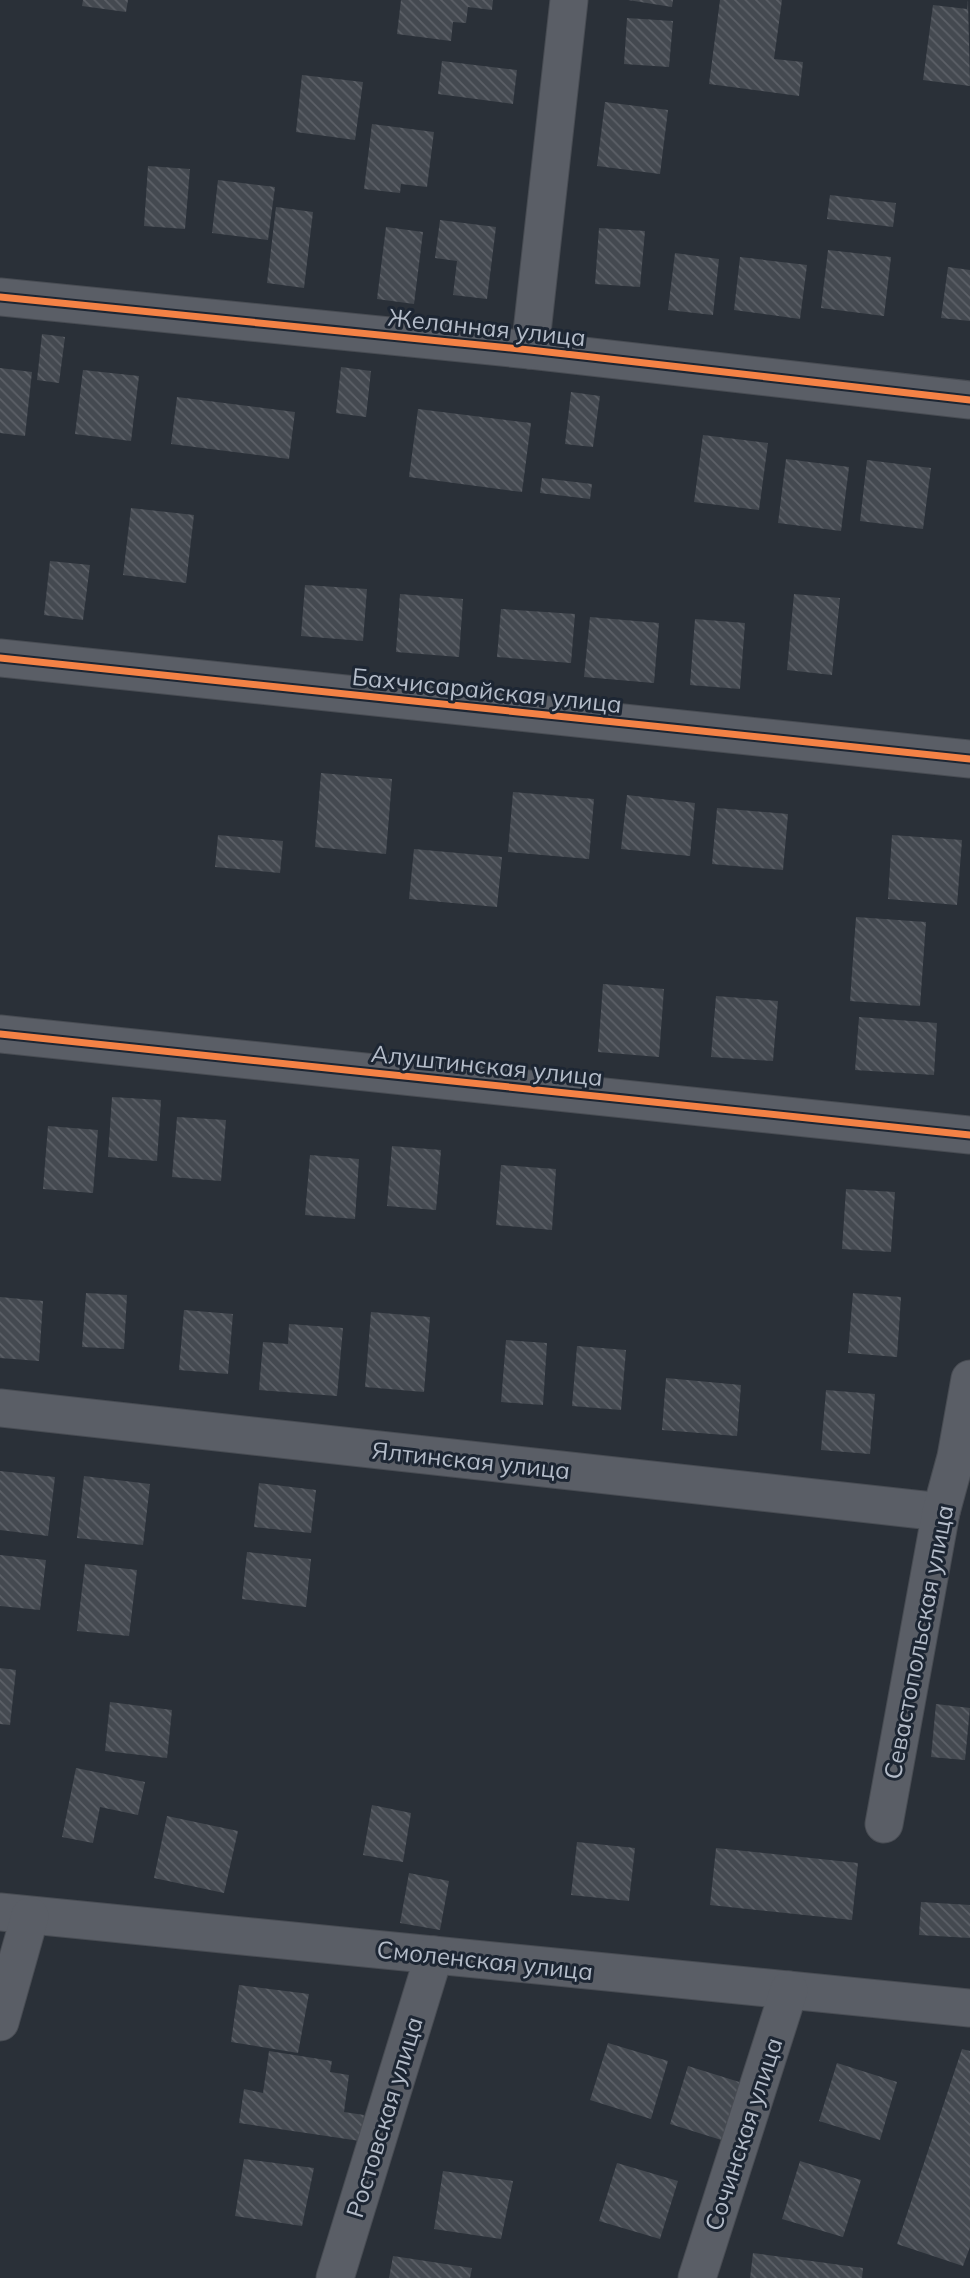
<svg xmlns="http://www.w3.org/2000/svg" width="970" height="2278" font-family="Mulish,sans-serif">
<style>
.building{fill:url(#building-back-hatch)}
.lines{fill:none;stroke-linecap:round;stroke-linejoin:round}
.minor-casing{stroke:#484c53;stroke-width:39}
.minor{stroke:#5a5e66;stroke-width:37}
.cycleway-casing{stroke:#1d2633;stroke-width:11}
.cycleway{stroke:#f48246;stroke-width:7}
.labels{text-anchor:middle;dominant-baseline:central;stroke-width:6;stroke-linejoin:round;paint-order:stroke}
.street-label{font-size:24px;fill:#b4bcc9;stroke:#1d2633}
</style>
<defs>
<pattern id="building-back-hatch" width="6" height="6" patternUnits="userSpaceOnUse" patternTransform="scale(1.75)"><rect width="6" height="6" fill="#444950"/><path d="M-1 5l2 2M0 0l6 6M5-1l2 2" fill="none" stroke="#5d6168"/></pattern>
</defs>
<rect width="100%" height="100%" fill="#2a3038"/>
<!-- building -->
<g class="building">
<polygon points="83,0 128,0 126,12 82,6"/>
<polygon points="401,0 493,0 492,10 468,7 466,23 453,22 451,41 397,34"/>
<polygon points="628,0 673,0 672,7"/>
<polygon points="720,0 782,0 774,59 803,62 799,96 709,84"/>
<polygon points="968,0 970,86 923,80 933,5 967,9"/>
<polygon points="627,18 673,21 669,67 624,64"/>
<polygon points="442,61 517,70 513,104 438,94"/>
<polygon points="302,75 363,82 355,140 296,132"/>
<polygon points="605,102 668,110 660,174 597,166"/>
<polygon points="372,124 434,132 427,187 401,184 400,193 364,189"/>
<polygon points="148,166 190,169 185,229 144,226"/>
<polygon points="218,180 275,187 268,240 212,233"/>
<polygon points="830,195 896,203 893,227 827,219"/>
<polygon points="276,207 313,212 304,288 267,283"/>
<polygon points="440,220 496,227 487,299 453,295 457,261 435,258"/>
<polygon points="386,227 423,232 414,304 377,299"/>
<polygon points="599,228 645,231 640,287 595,284"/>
<polygon points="828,250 891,257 884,316 821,308"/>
<polygon points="675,253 719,259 713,315 668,310"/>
<polygon points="740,257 807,265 800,319 734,310"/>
<polygon points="948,267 970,270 970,321 941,318"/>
<polygon points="42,334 65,337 59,383 37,380"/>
<polygon points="341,367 371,371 366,417 336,413"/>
<polygon points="0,368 32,372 25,436 0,433"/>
<polygon points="83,370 139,376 131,441 75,434"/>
<polygon points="571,392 600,396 593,447 565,444"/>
<polygon points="177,397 295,412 289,459 171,444"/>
<polygon points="418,409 531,423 522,492 409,477"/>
<polygon points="703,435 768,443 759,510 694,502"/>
<polygon points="786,459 849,467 841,531 778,523"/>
<polygon points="867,460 931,468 923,529 860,521"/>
<polygon points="542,478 592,484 590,499 540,493"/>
<polygon points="131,508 194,515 186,583 123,575"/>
<polygon points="50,561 90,565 83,620 44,615"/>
<polygon points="305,585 367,589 363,641 301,636"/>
<polygon points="400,594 463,599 459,657 396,652"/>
<polygon points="794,594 840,598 832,675 787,670"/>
<polygon points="501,609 575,614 571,663 497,657"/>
<polygon points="590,617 659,623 654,683 584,677"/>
<polygon points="695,619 745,623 740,689 690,685"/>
<polygon points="321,773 392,779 386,854 315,847"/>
<polygon points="513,792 594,799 589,859 508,852"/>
<polygon points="627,795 695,803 690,856 621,849"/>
<polygon points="717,808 788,814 783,870 712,864"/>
<polygon points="218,835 283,841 280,873 215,867"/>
<polygon points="892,835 962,840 957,905 888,899"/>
<polygon points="414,849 502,857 497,907 409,899"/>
<polygon points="856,917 926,922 920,1006 850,1001"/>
<polygon points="603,984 664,989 659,1057 598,1052"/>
<polygon points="716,996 778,1001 773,1061 711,1057"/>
<polygon points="859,1017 937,1023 934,1075 855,1070"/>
<polygon points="112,1097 161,1100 157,1161 108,1157"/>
<polygon points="177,1117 226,1120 221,1181 172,1177"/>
<polygon points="48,1126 98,1130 93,1193 43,1189"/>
<polygon points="392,1146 441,1150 436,1210 387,1206"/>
<polygon points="310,1155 359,1159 355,1219 305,1215"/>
<polygon points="501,1165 556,1169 552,1230 496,1225"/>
<polygon points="846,1189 895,1192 891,1252 842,1249"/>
<polygon points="86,1293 127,1295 124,1349 82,1347"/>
<polygon points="853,1293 901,1297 897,1357 848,1353"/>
<polygon points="0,1297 43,1301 39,1361 0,1358"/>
<polygon points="184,1310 233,1314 228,1374 179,1370"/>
<polygon points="371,1312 430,1317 424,1392 365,1387"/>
<polygon points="289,1324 343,1328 337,1396 259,1390 263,1342 288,1344"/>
<polygon points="506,1340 547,1343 543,1405 501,1402"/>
<polygon points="577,1346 626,1350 621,1410 572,1406"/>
<polygon points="666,1378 741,1385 737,1436 662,1430"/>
<polygon points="826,1390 875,1394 870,1454 821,1450"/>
<polygon points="0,1471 55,1477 48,1536 0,1530"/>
<polygon points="84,1476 150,1484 143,1545 77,1538"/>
<polygon points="259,1483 316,1490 311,1533 254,1527"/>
<polygon points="247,1552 311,1559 306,1607 242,1599"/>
<polygon points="0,1555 46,1560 40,1610 0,1606"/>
<polygon points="85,1564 137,1570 129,1636 77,1631"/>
<polygon points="0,1668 16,1670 10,1725 0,1724"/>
<polygon points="110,1702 172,1710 167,1758 105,1751"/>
<polygon points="936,1704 970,1708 965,1760 931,1757"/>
<polygon points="76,1768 145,1782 138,1815 100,1807 93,1843 62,1837"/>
<polygon points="372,1805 411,1813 403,1862 363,1855"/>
<polygon points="167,1816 238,1831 224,1893 154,1878"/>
<polygon points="577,1842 635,1848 629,1901 571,1895"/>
<polygon points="716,1848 858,1863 852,1920 710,1905"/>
<polygon points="409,1873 449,1881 440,1930 400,1923"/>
<polygon points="921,1902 970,1905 970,1938 919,1935"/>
<polygon points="239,1985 309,1994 298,2053 231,2042"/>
<polygon points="608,2043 668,2061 651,2119 590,2100"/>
<polygon points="962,2049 970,2051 970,2247 963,2266 897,2244"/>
<polygon points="269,2051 332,2061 330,2072 349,2075 344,2112 364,2115 360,2141 239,2123 244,2089 263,2093"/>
<polygon points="837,2063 897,2082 880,2140 819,2121"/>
<polygon points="688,2066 749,2085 731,2143 670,2124"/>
<polygon points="244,2159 314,2168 302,2226 235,2216"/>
<polygon points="800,2161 861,2180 843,2237 782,2219"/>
<polygon points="617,2163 678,2181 660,2239 599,2221"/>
<polygon points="443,2171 513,2181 501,2239 434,2229"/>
<polygon points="753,2253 863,2268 862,2278 750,2278"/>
<polygon points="393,2256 472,2268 470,2278 389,2278"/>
</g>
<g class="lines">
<!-- minor casing -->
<g class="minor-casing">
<g id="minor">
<polyline points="0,297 530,350 970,400"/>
<polyline points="530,350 569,0"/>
<polyline points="0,658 970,759"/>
<polyline points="0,1034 970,1135"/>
<polyline points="0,1408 941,1512"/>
<polyline points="884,1824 941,1512 956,1457 970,1379"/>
<polyline points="0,1912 970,2008"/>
<polyline points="0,2022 30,1916"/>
<polyline points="335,2278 434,1955"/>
<polyline points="697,2278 789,1990"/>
</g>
</g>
<!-- minor -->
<use href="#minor" class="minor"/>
<!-- cycleway casing -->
<g class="cycleway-casing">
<g id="cycleway">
<polyline points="0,297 530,350 970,400"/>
<polyline points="0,658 970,759"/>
<polyline points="0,1034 970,1135"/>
</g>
</g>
<!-- cycleway -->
<use href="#cycleway" class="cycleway"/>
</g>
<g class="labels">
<!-- street labels -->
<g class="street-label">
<text transform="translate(487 327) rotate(6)">Желанная улица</text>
<text transform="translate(487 690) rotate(6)">Бахчисарайская улица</text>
<text transform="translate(487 1065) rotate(6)">Алуштинская улица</text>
<text transform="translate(471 1460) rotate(6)">Ялтинская улица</text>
<text transform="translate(918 1642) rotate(-79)">Севастопольская улица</text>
<text transform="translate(485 1960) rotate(6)">Смоленская улица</text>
<text transform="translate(384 2117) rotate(-73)">Ростовская улица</text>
<text transform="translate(743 2134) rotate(-72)">Сочинская улица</text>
</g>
</g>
</svg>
